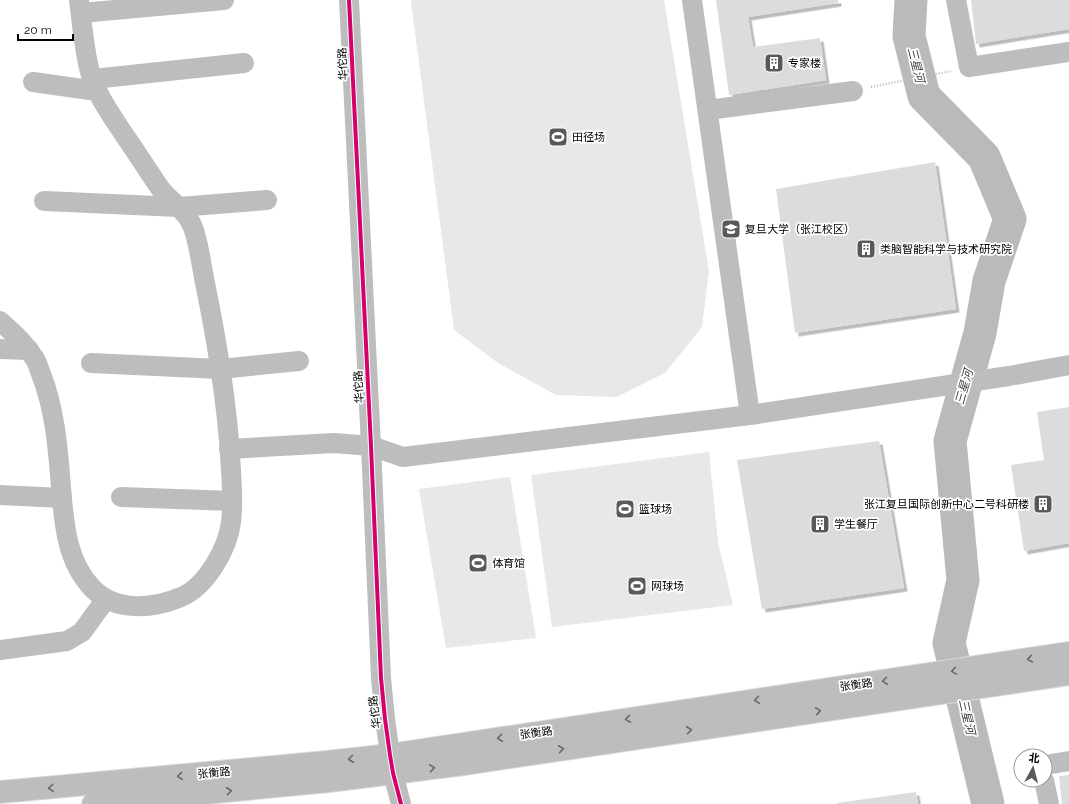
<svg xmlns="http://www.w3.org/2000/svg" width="1069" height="804" font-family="Raleway,'Noto Sans SC',sans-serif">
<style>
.green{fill:#e8e8e8}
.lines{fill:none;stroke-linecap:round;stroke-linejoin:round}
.river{stroke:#bababa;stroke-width:33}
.building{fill:#dcdcdc;filter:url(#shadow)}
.major-casing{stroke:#dbdbdb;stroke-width:24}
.path{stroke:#b8b8b8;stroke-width:2.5;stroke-dasharray:1 2;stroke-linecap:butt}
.minor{stroke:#bdbdbd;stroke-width:20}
.major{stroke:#bdbdbd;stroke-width:22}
.cycleway-casing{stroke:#fff;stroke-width:6}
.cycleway{stroke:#d6006c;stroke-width:4}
.oneway{stroke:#686868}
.labels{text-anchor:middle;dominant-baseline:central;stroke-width:3.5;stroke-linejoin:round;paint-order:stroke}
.poi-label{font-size:11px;fill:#000;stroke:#fff;text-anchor:start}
.street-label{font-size:11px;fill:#000;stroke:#fff}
.water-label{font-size:12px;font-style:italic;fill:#3e3e3e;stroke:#fff}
</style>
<defs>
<filter id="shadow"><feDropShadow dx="3.5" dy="3.5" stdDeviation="0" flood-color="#0004"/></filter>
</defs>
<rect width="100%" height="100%" fill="#fff"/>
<!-- green -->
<g class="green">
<polygon points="411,0 664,0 709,271 702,327 665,373 617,397 556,395 498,363 454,330 411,2"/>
<polygon points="709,452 718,542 733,605 552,627 531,475"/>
<polygon points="510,477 536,638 446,648 419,489"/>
</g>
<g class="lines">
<!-- river -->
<polyline class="river" points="911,0 909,36 924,96 984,157 1010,219 989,281 980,333 950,441 963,580 949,643 988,804"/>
</g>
<!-- building -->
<g class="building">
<polygon points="716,0 838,0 838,3 748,17 753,47 820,38 826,80 729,95"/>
<polygon points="971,0 1069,0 1069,29 976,44"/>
<polygon points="935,162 956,309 795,333 776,189"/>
<polygon points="1069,407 1069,543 1024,551 1011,465 1044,460 1037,412"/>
<polygon points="879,441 904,588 762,609 737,460"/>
<polygon points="1069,775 1069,804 1062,804 1059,776"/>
<polygon points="916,792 918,804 837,804 837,803"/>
</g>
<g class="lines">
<!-- major casing -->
<g class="major-casing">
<g id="major">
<polyline points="0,792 327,762 390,755 1069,653"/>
<polyline points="93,804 329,781 464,764 1069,674"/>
</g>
</g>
<!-- path -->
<polyline class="path" points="871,87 951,71"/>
<!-- minor -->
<g class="minor">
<polyline points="349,0 371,446 381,678 385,719 390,755 393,773 401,804"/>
<polyline points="692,0 750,415"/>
<polyline points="956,0 969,67 1069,52"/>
<polyline points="81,13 224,0"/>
<polyline points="93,79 244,63"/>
<polyline points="33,82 97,91"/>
<polyline points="708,110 853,91"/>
<polyline points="44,201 179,207 267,200"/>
<path d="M0 321C13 333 26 344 35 359 38 364 39 369 41 374 55 409 58 449 61 487 64 523 66 561 93 589 116 612 153 609 181 597 206 587 228 548 231 522 234 500 231 476 230 454 226 395 216 336 204 278 201 263 198 236 191 223 184 208 169 201 160 188 148 171 137 153 125 136 112 116 97 96 90 72 84 49 82 24 79 0"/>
<polyline points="0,349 29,350"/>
<polyline points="91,363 220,369 299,361"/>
<polyline points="229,449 334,443 371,446 403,457 750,415 1009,376 1069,365"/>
<polyline points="0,495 62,498"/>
<polyline points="121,497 232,501"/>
<polyline points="0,650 67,641 82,632 106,599"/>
<polyline points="1045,765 1069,761"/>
<polyline points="1044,780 1049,804"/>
</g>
<!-- major -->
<use href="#major" class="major"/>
<!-- cycleway casing -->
<g class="cycleway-casing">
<polyline id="cycleway" points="349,0 371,446 381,678 385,719 390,755 393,773 401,804"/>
</g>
<!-- cycleway -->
<use href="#cycleway" class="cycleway"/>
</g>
<!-- one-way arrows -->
<defs><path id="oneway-chevron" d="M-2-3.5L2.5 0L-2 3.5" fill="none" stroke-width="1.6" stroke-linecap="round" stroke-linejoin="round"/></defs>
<g class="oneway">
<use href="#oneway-chevron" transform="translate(1030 659) rotate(171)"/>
<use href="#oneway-chevron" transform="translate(954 671) rotate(171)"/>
<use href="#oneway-chevron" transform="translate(885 681) rotate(172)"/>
<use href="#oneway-chevron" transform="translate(757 700) rotate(172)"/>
<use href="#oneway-chevron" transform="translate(818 711) rotate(-8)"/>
<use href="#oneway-chevron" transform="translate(628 719) rotate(172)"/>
<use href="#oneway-chevron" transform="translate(689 730) rotate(-8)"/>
<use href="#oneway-chevron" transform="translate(500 738) rotate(172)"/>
<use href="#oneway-chevron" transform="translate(561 749) rotate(-8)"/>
<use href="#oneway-chevron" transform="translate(351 759) rotate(173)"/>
<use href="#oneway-chevron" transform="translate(432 768) rotate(-8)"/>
<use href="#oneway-chevron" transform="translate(180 776) rotate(175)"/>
<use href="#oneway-chevron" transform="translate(51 788) rotate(175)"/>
<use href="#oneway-chevron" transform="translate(229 791) rotate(-6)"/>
</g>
<!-- icons -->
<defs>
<g id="building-square" transform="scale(1)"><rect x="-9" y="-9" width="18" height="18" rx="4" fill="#595959" stroke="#fff"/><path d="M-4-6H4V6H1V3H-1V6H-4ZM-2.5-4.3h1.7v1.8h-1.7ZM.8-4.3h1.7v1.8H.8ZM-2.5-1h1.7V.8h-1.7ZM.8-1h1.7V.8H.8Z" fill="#fff"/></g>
<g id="stadium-square" transform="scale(1)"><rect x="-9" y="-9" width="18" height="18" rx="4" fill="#595959" stroke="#fff"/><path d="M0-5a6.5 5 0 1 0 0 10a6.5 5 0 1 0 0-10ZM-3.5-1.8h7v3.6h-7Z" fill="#fff"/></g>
<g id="school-square" transform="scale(1)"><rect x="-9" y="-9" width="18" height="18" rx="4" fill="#595959" stroke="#fff"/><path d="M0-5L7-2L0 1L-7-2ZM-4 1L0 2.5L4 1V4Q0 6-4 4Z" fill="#fff"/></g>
</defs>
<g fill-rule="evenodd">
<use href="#building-square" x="774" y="63"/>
<use href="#stadium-square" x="558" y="137"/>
<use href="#school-square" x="731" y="229"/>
<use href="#building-square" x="866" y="249"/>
<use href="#building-square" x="1043" y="504"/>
<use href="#stadium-square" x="625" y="509"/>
<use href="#building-square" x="820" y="524"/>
<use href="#stadium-square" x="478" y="563"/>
<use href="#stadium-square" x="637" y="586"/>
</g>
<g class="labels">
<!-- poi labels -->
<g class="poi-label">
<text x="788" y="63">专家楼</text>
<text x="572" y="137">田径场</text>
<text x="745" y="229">复旦大学（张江校区）</text>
<text x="880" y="249">类脑智能科学与技术研究院</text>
<text x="1029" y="504" text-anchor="end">张江复旦国际创新中心二号科研楼</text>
<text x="639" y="509">篮球场</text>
<text x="834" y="524">学生餐厅</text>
<text x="492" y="563">体育馆</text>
<text x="651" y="586">网球场</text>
</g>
<!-- street labels -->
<g class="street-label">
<text transform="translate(343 64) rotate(-93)">华佗路</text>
<text transform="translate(359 387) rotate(-93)">华佗路</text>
<text transform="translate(856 685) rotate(-8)">张衡路</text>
<text transform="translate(375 712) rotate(-97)">华佗路</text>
<text transform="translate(536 733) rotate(-8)">张衡路</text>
<text transform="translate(214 773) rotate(-5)">张衡路</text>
</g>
<!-- water labels -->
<g class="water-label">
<text transform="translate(916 65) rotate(76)">三星河</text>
<text transform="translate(964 387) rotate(-74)">三星河</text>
<text transform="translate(967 717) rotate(77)">三星河</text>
</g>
</g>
<!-- north arrow -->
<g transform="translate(1033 768) rotate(7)"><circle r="19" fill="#ffffff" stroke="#999999"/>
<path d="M0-3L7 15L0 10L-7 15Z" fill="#595959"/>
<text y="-6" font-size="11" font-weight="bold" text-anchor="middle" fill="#000000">北</text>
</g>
<!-- scale -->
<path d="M18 34v6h55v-6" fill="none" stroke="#000000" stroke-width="2"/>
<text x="24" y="34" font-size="12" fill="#000000" stroke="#ffffff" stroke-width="3" paint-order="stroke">20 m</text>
</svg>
